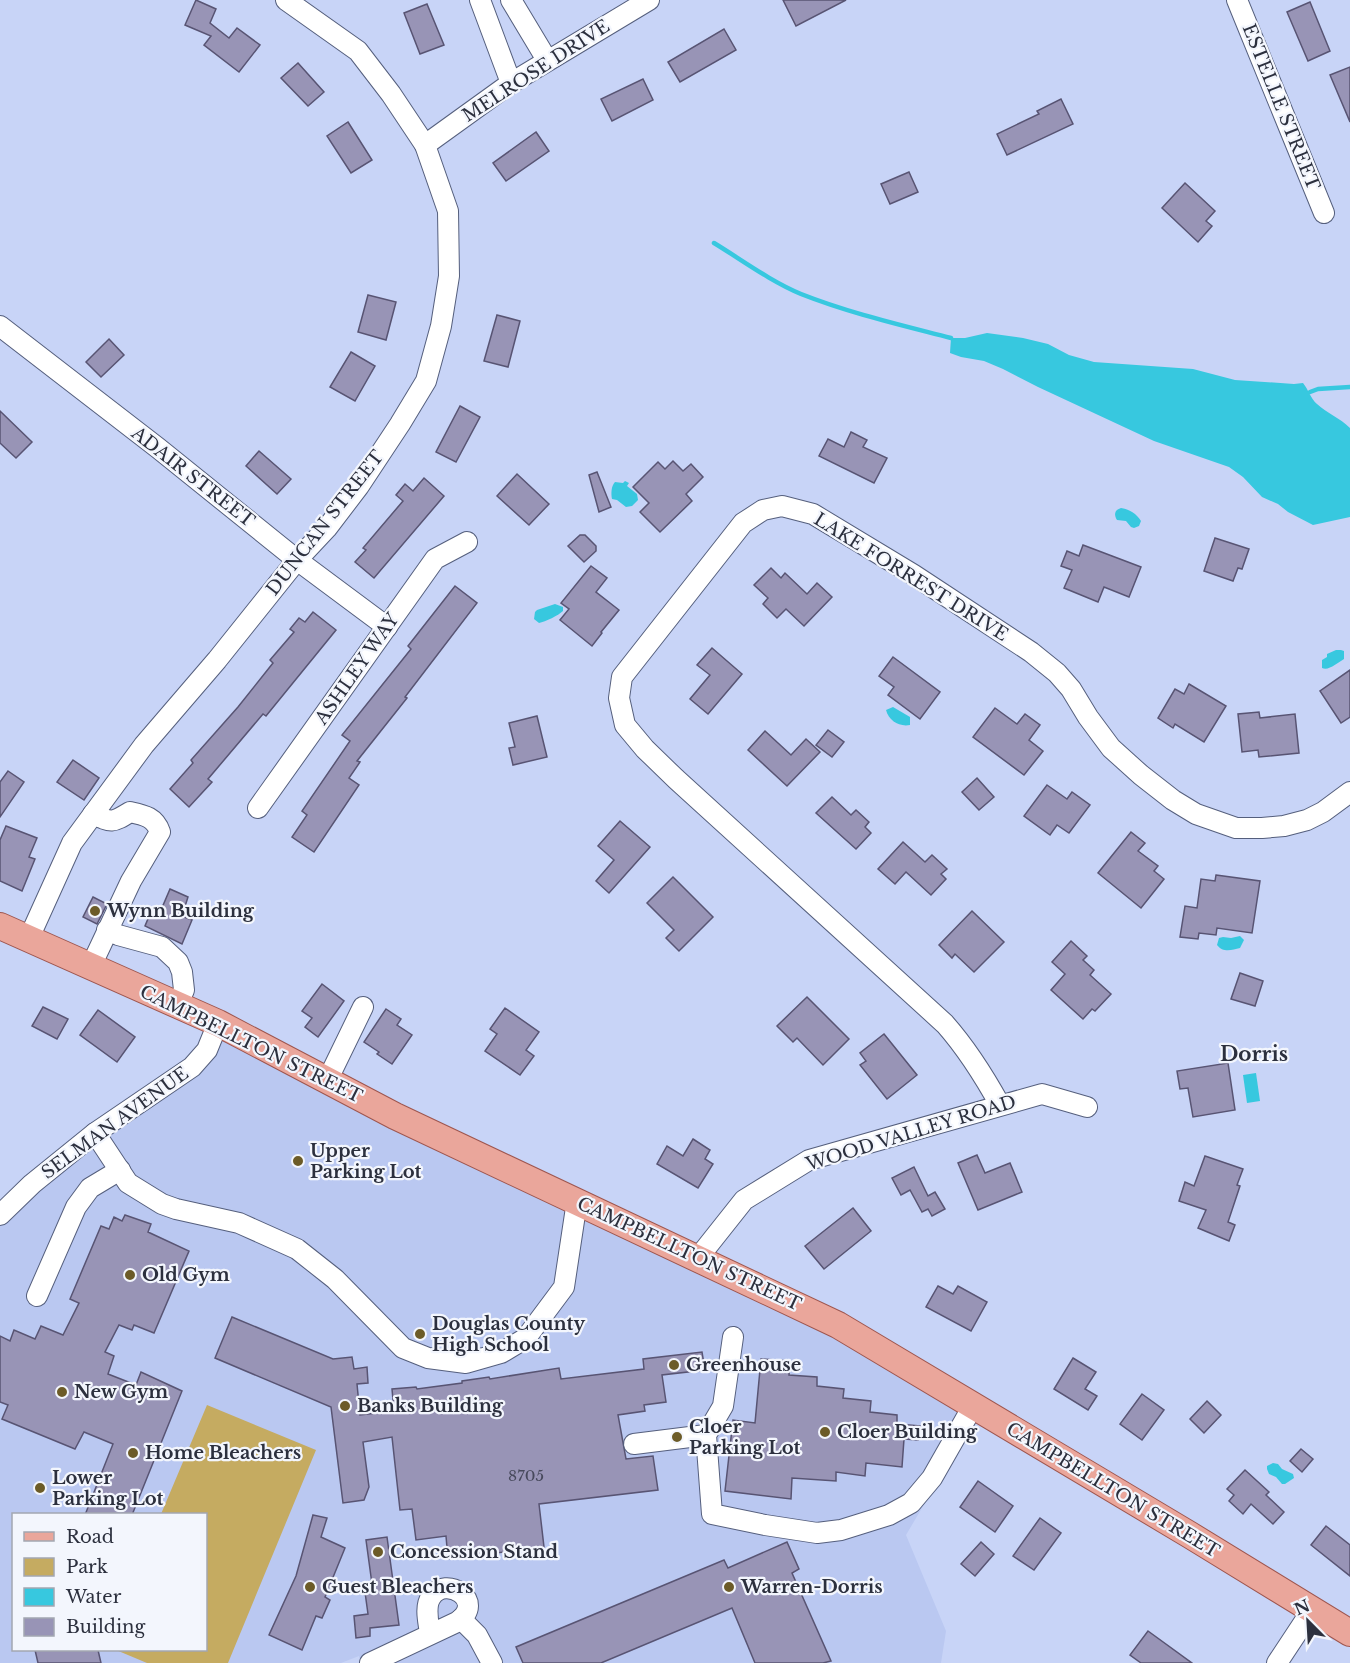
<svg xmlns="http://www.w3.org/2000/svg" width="1350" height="1663" font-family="'Libre Baskerville',serif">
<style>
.built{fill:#bac8f1;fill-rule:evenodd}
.green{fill:#c5ab61}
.water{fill:#37c8df}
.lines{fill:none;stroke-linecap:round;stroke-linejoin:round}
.stream{stroke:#37c8df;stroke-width:4.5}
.building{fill:#9894b6;stroke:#585473;stroke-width:1.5}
.minor-casing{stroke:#555f7d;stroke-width:22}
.major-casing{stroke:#9e564f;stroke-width:28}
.minor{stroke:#fff;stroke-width:20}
.major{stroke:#eaa69b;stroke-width:26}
.poi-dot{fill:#6c5b28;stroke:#f3f6fd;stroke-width:2}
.labels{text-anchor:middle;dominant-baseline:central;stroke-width:4.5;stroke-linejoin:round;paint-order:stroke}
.number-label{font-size:15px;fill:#47495c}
.street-label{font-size:18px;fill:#2c303e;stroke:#f3f6fd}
.poi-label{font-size:18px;font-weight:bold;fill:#2c303e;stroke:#f3f6fd;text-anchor:start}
.neighbourhood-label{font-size:20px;font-weight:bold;fill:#2c303e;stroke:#f3f6fd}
</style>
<rect width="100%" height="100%" fill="#c8d4f7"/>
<!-- built -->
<path class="built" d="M218 1023 980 1410 906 1535 946 1631 941 1663H361L359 1656 341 1663H0V1215L192 1067ZM14 1514H206V1650H14Z"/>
<!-- green -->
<polygon class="green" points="207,1405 316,1450 228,1663 147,1663 116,1650 206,1650 206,1514 161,1514"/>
<!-- water -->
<g class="water">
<path d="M987 333 1023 338 1048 344 1069 355 1094 362 1193 369 1235 380 1294 384 1303 383C1308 389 1311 399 1317 404 1327 413 1340 418 1350 428V517L1313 525 1288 512 1278 504 1262 497 1243 477 1229 467 1154 441 1038 387 1003 369 984 361 961 357 950 353 951 338H965Z"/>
<path d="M625 481 629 483 627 486 637 494 638 500 632 506 626 507 617 500 612 499C611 494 611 486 615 482L623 483Z"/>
<path d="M1121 508C1129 509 1137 514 1141 521L1139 526 1134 528 1131 527 1126 521 1117 520C1114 515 1114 510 1121 508Z"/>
<path d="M555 604 563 607V611C559 615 545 622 539 623L534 619 535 612 537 610Z"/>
<path d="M1336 650H1341L1344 651V659C1337 663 1329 671 1322 668V660L1327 657V654Z"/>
<path d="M893 707 910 717V725C899 727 889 721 886 710Z"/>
<path d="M1240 936 1244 940 1240 948C1232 950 1223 953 1217 945L1219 938 1223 937 1231 938Z"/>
<polygon points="1256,1073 1260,1101 1247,1103 1243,1075"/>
<polygon points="1273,1463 1278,1464 1282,1469 1293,1474 1294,1478 1285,1484 1282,1484 1276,1477 1269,1474 1267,1469 1267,1466"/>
</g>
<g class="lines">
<!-- stream -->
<g class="stream">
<path d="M714 243C742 260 770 281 801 294 849 313 901 325 951 338"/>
<polyline points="1310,392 1318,389 1350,387"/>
</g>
</g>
<!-- building -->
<g class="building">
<polygon points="196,0 216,9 210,23 229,38 237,28 260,45 239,72 204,45 211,36 185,25"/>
<polygon points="783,0 846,0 796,26"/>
<polygon points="1310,2 1330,51 1308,61 1287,12"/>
<polygon points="427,4 444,45 420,54 404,13"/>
<polygon points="724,29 736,50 680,82 668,62"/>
<polygon points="298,63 324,92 308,106 281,78"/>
<polygon points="1350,67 1350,122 1330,75"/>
<polygon points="643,79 653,100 612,121 601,99"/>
<polygon points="1061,99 1073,124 1007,155 997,134 1039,114 1037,111"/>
<polygon points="348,122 372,160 351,173 327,136"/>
<polygon points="536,132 549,151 506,181 493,163"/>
<polygon points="909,172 918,192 890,204 881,184"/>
<polygon points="1185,183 1215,211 1206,221 1212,226 1198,242 1162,208"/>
<polygon points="368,295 396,302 386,340 358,332"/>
<polygon points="497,315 520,321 508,367 484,361"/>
<polygon points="109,339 124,355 101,377 86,362"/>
<polygon points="351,352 375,366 355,401 330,387"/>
<polygon points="460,406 480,417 456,462 436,452"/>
<polygon points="0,411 32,442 16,458 0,443"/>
<polygon points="851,432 867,440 863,447 887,458 874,483 819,456 828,439 844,447"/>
<polygon points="259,451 291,479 277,494 246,466"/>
<polygon points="673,461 683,471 691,464 703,477 686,494 692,501 660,532 640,512 649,503 633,487 658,462 665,469"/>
<polygon points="597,472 611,507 599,512 589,475"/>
<polygon points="517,474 549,504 529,525 497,496"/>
<polygon points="424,478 444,496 374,578 355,562 366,550 363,548 403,501 396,495 405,484 413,491"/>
<polygon points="580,535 585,535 596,546 596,551 584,562 568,546"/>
<polygon points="1215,538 1249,549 1242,569 1238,568 1233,581 1204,571"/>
<polygon points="1083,545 1141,567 1129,597 1104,587 1098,602 1064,588 1072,570 1061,566 1067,551 1079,556"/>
<polygon points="591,566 607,578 596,592 619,610 601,632 602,633 592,646 560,620 569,609 561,603"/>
<polygon points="771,568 781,578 785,573 807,594 817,583 832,597 804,626 786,609 777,618 763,604 768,598 754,585"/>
<polygon points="455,586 477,603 405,697 407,698 357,761 360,762 349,778 359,785 314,852 292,837 307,815 302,811 350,741 342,735 411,649 408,646"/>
<polygon points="313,612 336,630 266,716 263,714 208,779 212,782 189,807 170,789 193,763 191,760 238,707 273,663 270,660 294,632 290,629 299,618 305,622"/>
<polygon points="712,648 742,674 708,714 690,699 710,675 697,665"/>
<polygon points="893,657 940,692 920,719 888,695 894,687 879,676"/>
<polygon points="1350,670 1350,717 1341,723 1320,691"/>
<polygon points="1189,684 1226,706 1204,742 1175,724 1173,728 1158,718 1175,689 1184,694"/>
<polygon points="995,708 1017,724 1025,714 1040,725 1029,740 1043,751 1024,775 973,737"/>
<polygon points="1259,712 1260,718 1295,714 1299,753 1259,757 1258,750 1242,752 1238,714"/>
<polygon points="537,716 547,757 513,765 509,748 515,747 509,723"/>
<polygon points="828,730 844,742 832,757 816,745"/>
<polygon points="765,731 791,755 806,739 820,752 787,786 748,750"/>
<polygon points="73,760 99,778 84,800 57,782"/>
<polygon points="8,771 24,782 0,817 0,782"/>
<polygon points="977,778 994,797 979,810 962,792"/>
<polygon points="1047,785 1067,799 1072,792 1090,805 1069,833 1057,825 1050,835 1024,816"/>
<polygon points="832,797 851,815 856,810 869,822 865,827 871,833 856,849 816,813"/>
<polygon points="620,821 650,847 609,893 596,881 614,860 598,846"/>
<polygon points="6,826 37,838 29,857 35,859 22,891 0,881 0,840"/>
<polygon points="1131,832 1145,843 1138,851 1158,866 1154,871 1164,879 1141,908 1098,873"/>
<polygon points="903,842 925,862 932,855 947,869 941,874 946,879 931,895 906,872 895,884 878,869"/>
<polygon points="1216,875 1260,881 1252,933 1217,928 1216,935 1199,933 1198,939 1180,937 1185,906 1197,908 1201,879 1215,881"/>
<polygon points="673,877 713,917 679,951 666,938 674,930 647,903"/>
<polygon points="170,889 188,897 182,916 192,920 182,944 145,926 153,907 161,910"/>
<polygon points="93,897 107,904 97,924 83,917"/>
<polygon points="972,911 1004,942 974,972 955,954 952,958 939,945"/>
<polygon points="1071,941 1087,956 1083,960 1094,970 1090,975 1111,994 1095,1011 1092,1009 1083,1019 1051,990 1065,974 1052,962"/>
<polygon points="1240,973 1263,981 1255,1006 1231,999"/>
<polygon points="322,984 344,1001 318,1037 305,1027 312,1018 302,1011"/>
<polygon points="807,997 849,1039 823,1065 797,1038 793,1042 777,1026"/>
<polygon points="43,1007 68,1019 57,1039 32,1026"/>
<polygon points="505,1008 539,1032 526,1050 534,1056 520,1075 485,1051 497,1034 490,1029"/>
<polygon points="386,1009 401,1019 397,1025 412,1035 392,1064 377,1054 379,1052 364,1042"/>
<polygon points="98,1010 135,1037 117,1062 80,1035"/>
<polygon points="884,1034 917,1075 887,1099 860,1065 866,1061 860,1053"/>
<polygon points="1228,1063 1235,1110 1193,1117 1188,1088 1180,1089 1177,1071"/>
<polygon points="693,1139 710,1150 705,1159 713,1164 698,1188 657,1164 667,1146 683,1156"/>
<polygon points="977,1155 985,1173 1010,1163 1022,1192 978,1210 958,1163"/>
<polygon points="1205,1156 1243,1169 1237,1185 1240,1186 1228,1222 1235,1225 1229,1241 1198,1228 1206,1210 1179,1201 1185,1182 1194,1186"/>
<polygon points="914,1167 928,1196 935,1192 945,1209 932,1216 928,1209 922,1212 910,1190 901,1195 892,1178"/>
<polygon points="853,1208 871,1231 824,1269 805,1246"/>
<polygon points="125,1215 151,1224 148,1232 189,1251 154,1333 134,1325 132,1330 119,1325 105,1352 114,1356 108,1374 136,1385 141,1372 182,1391 132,1515 85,1515 113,1444 84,1432 75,1449 2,1419 8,1405 0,1402 0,1336 10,1341 14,1330 35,1339 41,1326 63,1335 79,1303 70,1299 101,1226 109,1229 114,1217 122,1221"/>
<polygon points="938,1286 953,1294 958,1286 987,1302 971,1331 926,1307"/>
<polygon points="232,1317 333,1359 352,1357 354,1369 367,1367 368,1383 357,1384 360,1415 394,1411 392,1389 416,1387 417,1389 462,1383 462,1381 489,1377 490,1379 559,1368 561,1379 644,1369 643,1359 702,1352 705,1370 662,1375 666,1402 644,1405 645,1411 618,1415 626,1459 653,1456 658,1490 539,1504 544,1547 448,1559 446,1536 416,1540 412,1509 400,1510 392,1437 363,1442 369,1487 364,1500 343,1503 331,1407 215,1358"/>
<polygon points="1073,1358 1096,1372 1085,1389 1097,1396 1088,1410 1054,1389"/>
<polygon points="761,1359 790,1361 789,1375 817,1377 817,1386 844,1389 843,1398 871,1401 870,1412 897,1415 897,1424 920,1426 918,1440 904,1439 902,1467 866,1463 865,1476 836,1472 836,1481 792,1478 791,1499 725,1491 733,1420 755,1423"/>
<polygon points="1142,1394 1164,1410 1142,1440 1120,1424"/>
<polygon points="1207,1401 1221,1415 1204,1433 1190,1419"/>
<polygon points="1301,1449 1313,1459 1302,1472 1290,1461"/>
<polygon points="1245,1470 1269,1492 1266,1495 1284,1512 1273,1524 1251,1504 1243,1514 1229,1501 1234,1495 1227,1489"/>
<polygon points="978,1481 1013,1506 995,1532 960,1507"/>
<polygon points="313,1515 327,1518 321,1537 345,1548 325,1597 330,1600 322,1618 316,1616 302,1650 269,1635 296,1576"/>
<polygon points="1040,1518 1061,1533 1034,1570 1013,1556"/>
<polygon points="1326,1526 1350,1545 1350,1576 1311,1545"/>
<polygon points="387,1537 399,1625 370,1628 370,1636 356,1638 354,1616 368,1614 364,1585 372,1584 366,1540"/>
<polygon points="787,1542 799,1569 792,1573 831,1661 823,1663 755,1663 732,1608 601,1663 523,1663 516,1647 724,1560 728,1568"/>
<polygon points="981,1542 994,1554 975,1576 961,1564"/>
<polygon points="1148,1631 1192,1663 1141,1663 1130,1655"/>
<polygon points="35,1650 98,1650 101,1663 38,1663"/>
</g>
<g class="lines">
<!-- minor casing -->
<g class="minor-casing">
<g id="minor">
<polyline points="480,0 511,83"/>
<polyline points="511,0 547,60"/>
<polyline points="1237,0 1324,213"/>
<polyline points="425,145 511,83 649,0"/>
<polyline points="0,326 158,448 297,560 387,627"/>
<polyline points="258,808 435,559 467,542"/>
<polyline points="107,930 118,935 162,947 178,962 182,972 184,990 177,1005"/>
<polyline points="29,938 72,843 144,745 217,660 297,560 327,528 359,486 400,424 426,381 441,326 449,276 448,211 425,145 391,94 358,51 286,0"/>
<path d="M91 966 131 881 160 832C155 817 144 815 130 812 112 823 112 823 93 814"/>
<polyline points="327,1081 363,1007"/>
<path d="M1000 1105C984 1076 967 1049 945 1024L676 779 645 749 625 725 619 698 622 677 743 523 763 510 782 506 813 514 914 575 1031 652 1057 673 1071 689 1088 717 1111 748 1141 775 1173 800 1196 814 1236 828H1262L1284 826 1307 820 1323 812 1350 792"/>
<polyline points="95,1133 128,1183 162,1204 176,1209 239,1223 297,1249 335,1279 403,1348 428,1358 466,1363 501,1353 526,1338 564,1287 577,1201"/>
<polyline points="0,1215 32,1184 95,1133 192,1067 207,1050 218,1023"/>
<polyline points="698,1258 744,1200 809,1160 1042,1094 1087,1107"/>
<polyline points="37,1296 76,1207 90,1188 120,1170"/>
<polyline points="733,1337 723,1406 706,1435 712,1514 765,1525 817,1533 841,1530 889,1515 911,1503 932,1478 973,1406"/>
<polyline points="634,1444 706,1435"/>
<polyline points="461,1619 477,1635 492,1663"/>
<path d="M370 1663 457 1622C488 1601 445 1574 431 1597 424 1607 429 1624 430 1634"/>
<polyline points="1277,1663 1312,1610"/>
</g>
</g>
<!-- major casing -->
<g class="major-casing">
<polyline id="major" points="0,926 218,1023 395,1116 838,1325 1190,1535 1350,1633"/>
</g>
<!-- minor -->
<use href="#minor" class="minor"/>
<!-- major -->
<use href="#major" class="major"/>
</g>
<!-- markers -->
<g class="poi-dot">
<circle cx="95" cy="911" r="6"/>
<circle cx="298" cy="1161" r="6"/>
<circle cx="130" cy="1275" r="6"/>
<circle cx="420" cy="1334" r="6"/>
<circle cx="674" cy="1365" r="6"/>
<circle cx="62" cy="1392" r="6"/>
<circle cx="345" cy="1406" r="6"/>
<circle cx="825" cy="1432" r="6"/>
<circle cx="677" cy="1437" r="6"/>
<circle cx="133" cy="1453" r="6"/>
<circle cx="40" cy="1488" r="6"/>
<circle cx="378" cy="1552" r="6"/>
<circle cx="310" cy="1587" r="6"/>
<circle cx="729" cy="1587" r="6"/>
</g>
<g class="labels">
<!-- number labels -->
<g class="number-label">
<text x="526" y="1475">8705</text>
</g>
<!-- street labels -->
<g class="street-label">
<text transform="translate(536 71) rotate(-33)">MELROSE DRIVE</text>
<text transform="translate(1281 107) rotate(68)">ESTELLE STREET</text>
<text transform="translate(193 477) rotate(38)">ADAIR STREET</text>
<text transform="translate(325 523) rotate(-52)">DUNCAN STREET</text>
<text transform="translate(911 577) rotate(32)">LAKE FORREST DRIVE</text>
<text transform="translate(357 669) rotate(-55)">ASHLEY WAY</text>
<text transform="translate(251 1044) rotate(26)">CAMPBELLTON STREET</text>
<text transform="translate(115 1123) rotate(-36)">SELMAN AVENUE</text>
<text transform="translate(911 1133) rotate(-17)">WOOD VALLEY ROAD</text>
<text transform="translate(689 1254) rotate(25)">CAMPBELLTON STREET</text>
<text transform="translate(1113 1490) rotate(31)">CAMPBELLTON STREET</text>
</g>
<!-- poi labels -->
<g class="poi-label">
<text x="107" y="911">Wynn Building</text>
<text x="310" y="1151">Upper<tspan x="310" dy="21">Parking Lot</tspan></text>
<text x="142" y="1275">Old Gym</text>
<text x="432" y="1324">Douglas County<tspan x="432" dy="21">High School</tspan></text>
<text x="686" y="1365">Greenhouse</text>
<text x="74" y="1392">New Gym</text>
<text x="357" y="1406">Banks Building</text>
<text x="689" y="1427">Cloer<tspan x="689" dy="21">Parking Lot</tspan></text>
<text x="837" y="1432">Cloer Building</text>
<text x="145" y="1453">Home Bleachers</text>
<text x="52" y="1478">Lower<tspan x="52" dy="21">Parking Lot</tspan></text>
<text x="390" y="1552">Concession Stand</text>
<text x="322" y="1587">Guest Bleachers</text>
<text x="741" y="1587">Warren-Dorris</text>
</g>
<!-- neighbourhood labels -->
<g class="neighbourhood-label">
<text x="1254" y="1054">Dorris</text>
</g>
</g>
<!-- legend -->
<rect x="12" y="1513" width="195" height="138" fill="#f3f6fd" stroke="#a3a7b1" stroke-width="1.5"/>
<rect x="24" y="1532" width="30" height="9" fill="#eaa69b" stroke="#a3a7b1" stroke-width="1.5"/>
<text x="66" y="1543" font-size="18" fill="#2c303e">Road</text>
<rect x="24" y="1558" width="30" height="18" fill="#c5ab61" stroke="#a3a7b1" stroke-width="1.5"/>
<text x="66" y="1573" font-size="18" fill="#2c303e">Park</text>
<rect x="24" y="1588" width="30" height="18" fill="#37c8df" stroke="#a3a7b1" stroke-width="1.5"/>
<text x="66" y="1603" font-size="18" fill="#2c303e">Water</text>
<rect x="24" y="1618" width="30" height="18" fill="#9894b6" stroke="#a3a7b1" stroke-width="1.5"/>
<text x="66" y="1633" font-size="18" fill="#2c303e">Building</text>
<!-- north arrow -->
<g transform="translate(1308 1621) rotate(336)" stroke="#f3f6fd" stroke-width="4.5" paint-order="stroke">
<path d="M0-4.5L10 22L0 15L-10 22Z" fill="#2c303e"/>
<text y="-9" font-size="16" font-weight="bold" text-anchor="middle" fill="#2c303e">N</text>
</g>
</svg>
